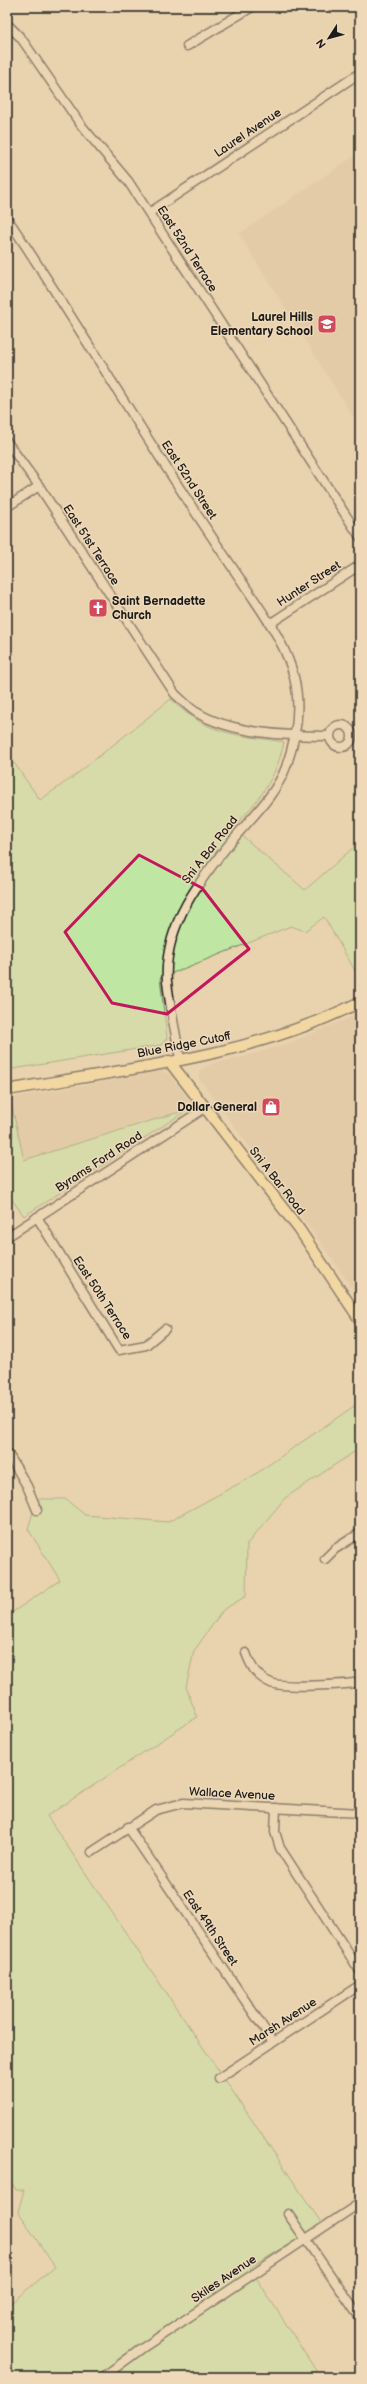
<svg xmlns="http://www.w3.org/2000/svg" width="367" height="2384" font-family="'Balsamiq Sans',sans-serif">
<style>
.built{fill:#dbc49d}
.green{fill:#bfe7a3;stroke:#6e8260}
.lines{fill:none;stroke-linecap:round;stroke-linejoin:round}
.minor-casing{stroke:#1c1c1c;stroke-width:11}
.major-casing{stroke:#1c1c1c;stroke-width:13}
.minor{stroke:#efd9b8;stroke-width:8}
.major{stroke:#fcde96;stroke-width:10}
.marked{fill:none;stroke:#c2185b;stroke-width:3;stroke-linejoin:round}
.labels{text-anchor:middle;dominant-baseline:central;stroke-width:3;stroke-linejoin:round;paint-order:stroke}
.street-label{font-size:12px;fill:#1c1c1c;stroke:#efd9b8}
.poi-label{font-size:12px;font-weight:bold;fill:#1c1c1c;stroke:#efd9b8;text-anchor:end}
</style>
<rect width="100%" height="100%" fill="#e9d2ae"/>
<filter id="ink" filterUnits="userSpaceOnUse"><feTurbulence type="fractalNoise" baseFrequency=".025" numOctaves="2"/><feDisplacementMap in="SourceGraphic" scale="8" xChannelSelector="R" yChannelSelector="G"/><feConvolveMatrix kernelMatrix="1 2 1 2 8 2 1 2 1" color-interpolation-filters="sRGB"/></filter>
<g filter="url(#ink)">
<!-- built -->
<g class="built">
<polygon points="360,152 360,413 353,417 239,234"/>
<polygon points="360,1013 360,1301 333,1260 198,1077 200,1071 212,1063 240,1058 292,1042"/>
<polygon points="161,1071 168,1073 194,1105 189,1109 24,1160 10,1098"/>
</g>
<!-- green -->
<g class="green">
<path d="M171 699C207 736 236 734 284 742 275 782 259 799 233 828L305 890 354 847 360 832V979L324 917 305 931 291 926 160 978 167 1038 161 1045 7 1070V768L14 763 40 800 73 777Z"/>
<polygon points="10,1098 24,1160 189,1109 24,1216 7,1193 7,1099"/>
<polygon points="360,1402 360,1448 285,1498 247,1544 246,1596 223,1610 194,1651 186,1687 197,1717 47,1816 322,2224 250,2268 320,2377 7,2377 7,2306 55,2267 18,2212 24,2190 16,2190 7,2175 7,1616 60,1580 28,1529 37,1499 65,1499 85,1515 168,1522 251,1477"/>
</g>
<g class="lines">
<!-- minor casing -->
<g class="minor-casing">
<g id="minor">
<polyline points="7,24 21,38 81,125 128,181 360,537"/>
<polyline points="187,46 252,7"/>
<polyline points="149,213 360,73"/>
<path d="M7 218C71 313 129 412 192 507 211 536 230 564 249 592 267 619 286 645 294 677 301 706 296 739 286 767 276 794 253 816 235 837 201 878 163 925 167 982 170 1008 176 1034 180 1059"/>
<path d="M7 442 39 486 175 694C182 700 189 708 196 712 231 734 289 736 329 736"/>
<polyline points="7,507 39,486"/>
<polyline points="271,623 360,565"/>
<circle cx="341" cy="736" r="11"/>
<polyline points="37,1217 119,1350 146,1345 165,1329"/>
<polyline points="7,1237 205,1108"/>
<polyline points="7,1452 27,1486 37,1510"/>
<polyline points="325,1559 335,1549 360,1533"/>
<path d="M246 1653C251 1667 257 1677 271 1683 283 1688 345 1685 360 1682"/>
<polyline points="276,1808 275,1832 280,1848 360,1971"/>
<polyline points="128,1827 273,2042"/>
<polyline points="92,1852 156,1810 183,1803 360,1813"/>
<polyline points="219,2078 360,1985"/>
<polyline points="288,2214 360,2318"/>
<polyline points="103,2377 141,2349 360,2203"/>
</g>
</g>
<!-- major casing -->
<g class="major-casing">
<g id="major">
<polyline points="169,1061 299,1229 360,1320"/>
<path d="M7 1090C125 1069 252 1057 360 1002"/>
</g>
</g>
<!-- minor -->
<use href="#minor" class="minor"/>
<!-- major -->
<use href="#major" class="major"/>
</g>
</g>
<!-- marked area -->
<path d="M0 0H367V2384H0ZM139 855 202 888 249 949 167 1014 112 1003 65 932Z" fill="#e9d2ae" fill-opacity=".55" fill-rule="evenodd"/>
<path class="marked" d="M139 855 202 888 249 949 167 1014 112 1003 65 932Z"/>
<!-- icons -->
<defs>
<g id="school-square" transform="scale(1)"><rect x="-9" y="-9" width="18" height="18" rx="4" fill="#d1495b" stroke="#efd9b8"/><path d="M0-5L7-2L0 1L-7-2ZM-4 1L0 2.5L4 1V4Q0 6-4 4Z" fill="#fff"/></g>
<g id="church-square" transform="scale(1)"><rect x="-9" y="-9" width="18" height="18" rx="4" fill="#d1495b" stroke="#efd9b8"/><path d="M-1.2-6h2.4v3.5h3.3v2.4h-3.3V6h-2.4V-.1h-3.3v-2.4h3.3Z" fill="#fff"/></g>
<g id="shop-square" transform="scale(1)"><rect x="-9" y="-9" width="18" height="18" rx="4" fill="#d1495b" stroke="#efd9b8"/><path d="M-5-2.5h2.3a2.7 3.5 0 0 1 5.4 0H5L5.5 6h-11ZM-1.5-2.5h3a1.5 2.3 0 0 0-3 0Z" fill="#fff"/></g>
</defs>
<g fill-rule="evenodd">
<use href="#school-square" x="327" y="324"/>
<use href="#church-square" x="98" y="608"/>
<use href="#shop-square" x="271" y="1107"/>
</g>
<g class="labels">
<!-- street labels -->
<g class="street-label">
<text transform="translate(248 133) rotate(-34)">Laurel Avenue</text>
<text transform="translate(187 249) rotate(57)">East 52nd Terrace</text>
<text transform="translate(189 480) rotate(57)">East 52nd Street</text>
<text transform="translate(91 545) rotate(57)">East 51st Terrace</text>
<text transform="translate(309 584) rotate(-33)">Hunter Street</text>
<text transform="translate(210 850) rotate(-52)">Sni A Bar Road</text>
<text transform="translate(184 1045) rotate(-11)">Blue Ridge Cutoff</text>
<text transform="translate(99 1162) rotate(-33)">Byrams Ford Road</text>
<text transform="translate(277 1181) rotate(52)">Sni A Bar Road</text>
<text transform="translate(102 1298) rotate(57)">East 50th Terrace</text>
<text transform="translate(232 1794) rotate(3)">Wallace Avenue</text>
<text transform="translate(210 1928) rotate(56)">East 49th Street</text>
<text transform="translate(283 2022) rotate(-33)">Marsh Avenue</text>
<text transform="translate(224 2279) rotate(-34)">Skiles Avenue</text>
</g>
<!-- poi labels -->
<g class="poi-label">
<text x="313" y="317">Laurel Hills<tspan x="313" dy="14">Elementary School</tspan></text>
<text x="112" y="601" text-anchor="start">Saint Bernadette<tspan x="112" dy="14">Church</tspan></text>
<text x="257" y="1107">Dollar General</text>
</g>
</g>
<!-- margin -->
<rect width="367" height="2384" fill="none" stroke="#efd9b8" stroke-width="24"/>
<rect x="12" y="12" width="343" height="2360" fill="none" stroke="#1c1c1c" stroke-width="1.5" filter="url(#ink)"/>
<!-- north arrow -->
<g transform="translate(329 38) rotate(234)" stroke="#efd9b8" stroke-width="3" paint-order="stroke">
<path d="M0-3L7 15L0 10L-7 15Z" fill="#1c1c1c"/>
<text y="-6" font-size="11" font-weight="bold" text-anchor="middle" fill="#1c1c1c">N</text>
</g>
</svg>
